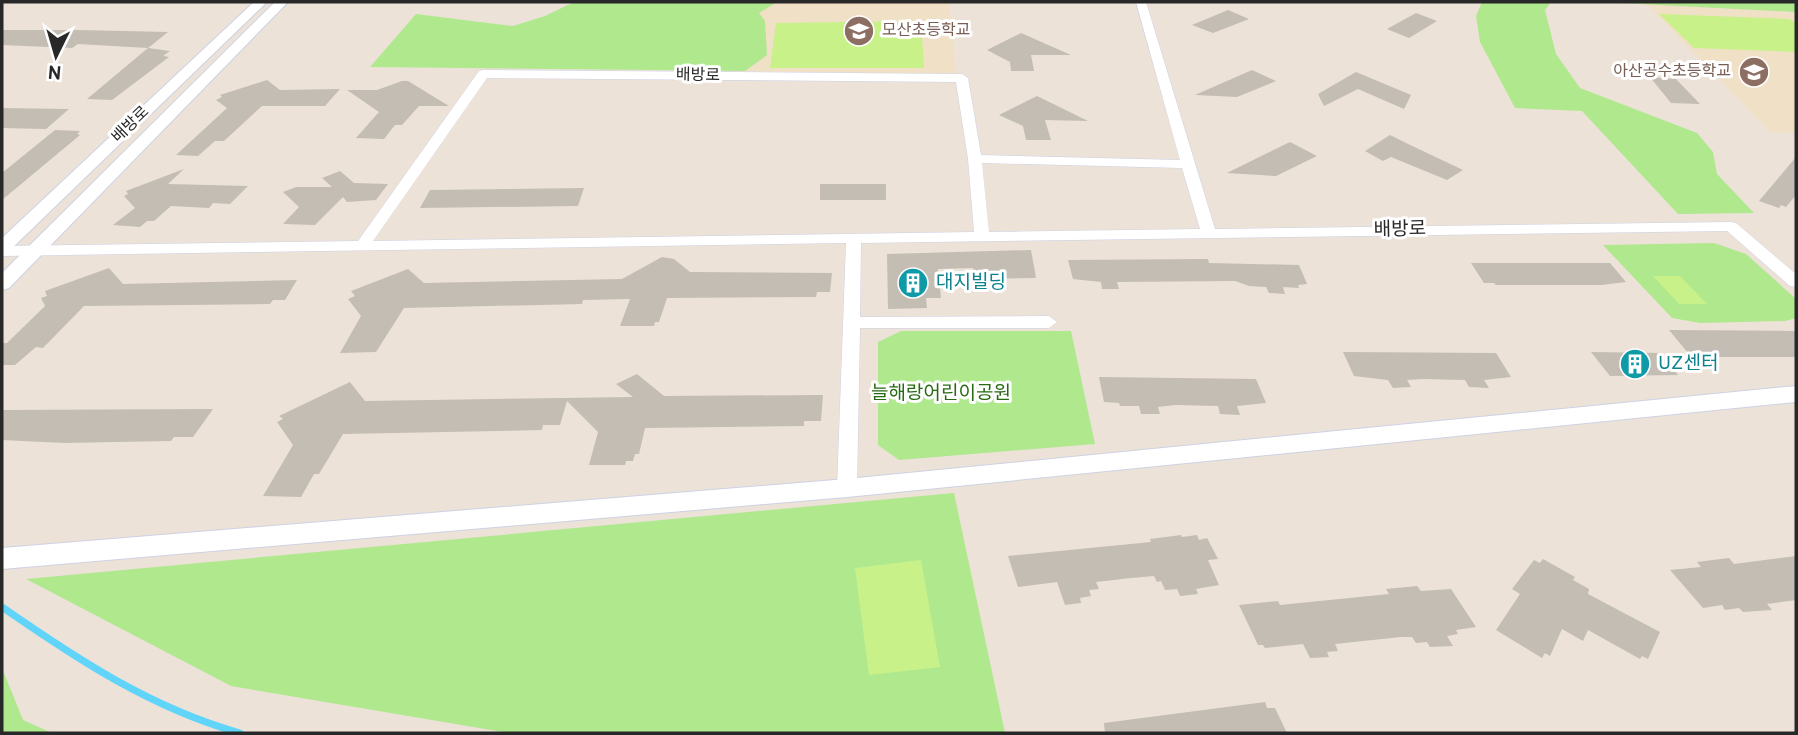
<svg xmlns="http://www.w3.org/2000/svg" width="1798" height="735" font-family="Overpass,'Noto Sans KR',sans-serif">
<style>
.education{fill:#f0e0c5}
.green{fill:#b0e88e}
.pitch{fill:#c8f189}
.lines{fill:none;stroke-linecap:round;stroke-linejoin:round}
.stream{stroke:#60d5f9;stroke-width:7}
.building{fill:#c3bdb4}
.minor-casing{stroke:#cdd2e3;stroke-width:1}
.tertiary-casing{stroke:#cdd2e3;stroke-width:2}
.minor{fill:#fff;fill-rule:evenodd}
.tertiary{fill:#fff;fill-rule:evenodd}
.labels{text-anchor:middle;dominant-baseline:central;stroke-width:6;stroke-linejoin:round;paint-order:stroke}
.far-education-label{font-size:16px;fill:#785e54;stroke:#fff;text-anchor:start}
.far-street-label{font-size:16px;fill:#282828;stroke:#fff}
.street-label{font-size:19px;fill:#282828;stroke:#fff}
.culture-label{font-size:19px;fill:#0d838f;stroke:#fff;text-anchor:start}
.park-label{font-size:19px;fill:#286a13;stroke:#fff}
</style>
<rect width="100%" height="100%" fill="#ece2d8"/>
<!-- education -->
<g class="education">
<polygon points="777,2 949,2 956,74 745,71 767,55 758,13"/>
<polygon points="1645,2 1796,12 1796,133 1770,132"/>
</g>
<!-- green -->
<g class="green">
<polygon points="574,2 777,2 759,13 765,21 767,55 745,71 370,67 416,14 513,26 545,16"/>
<polygon points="1482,2 1551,2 1545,10 1556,54 1580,88 1697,133 1713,152 1717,174 1754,213 1678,214 1582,111 1515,108 1480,42 1476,16"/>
<polygon points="1602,2 1791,2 1796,5 1796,12"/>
<polygon points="1714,243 1746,254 1796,299 1796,318 1785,321 1700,323 1672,318 1603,245"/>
<polygon points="901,331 1071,331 1095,444 899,460 878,445 878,342"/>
<polygon points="954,493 1005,733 509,733 231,686 26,579"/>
<polygon points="2,668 23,720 52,733 2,733"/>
</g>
<!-- pitch -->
<g class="pitch">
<polygon points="1659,14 1790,19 1796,24 1796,52 1694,48"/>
<polygon points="921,21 924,68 770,68 776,23"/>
<polygon points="1653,276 1680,276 1707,304 1679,304"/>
<polygon points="921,560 940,667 869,675 855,568"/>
</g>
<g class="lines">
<!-- stream -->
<path class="stream" d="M2 607C77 659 151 708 240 733"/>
</g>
<!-- building -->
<g class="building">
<polygon points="1228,10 1249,19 1213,33 1192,25"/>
<polygon points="1416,13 1437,21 1409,38 1387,29"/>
<polygon points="2,30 78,30 168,32 148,48 78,44 72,48 2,45"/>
<polygon points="1021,33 1071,55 1031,55 1034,71 1011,71 1010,62 987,50"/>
<polygon points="148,48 170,51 163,56 169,57 112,100 87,99"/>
<polygon points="1252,70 1276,81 1237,97 1195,95"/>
<polygon points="1356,72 1411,95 1404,109 1358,89 1324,106 1318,94"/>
<polygon points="1650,77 1676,79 1700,104 1671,103"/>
<polygon points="267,80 280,90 340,89 325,106 262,106 224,141 215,141 198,156 176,155 227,108 216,100 222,97 220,95"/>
<polygon points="402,81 408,81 449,106 419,106 402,125 395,125 384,139 356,138 379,112 347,90 377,90"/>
<polygon points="1037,96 1088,121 1045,120 1051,140 1026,140 1023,126 999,115"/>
<polygon points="2,108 69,109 46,129 2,128"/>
<polygon points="55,130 80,131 77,134 80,135 2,200 2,173"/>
<polygon points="1390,135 1406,143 1463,170 1447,180 1391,157 1383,161 1365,151"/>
<polygon points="1290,142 1317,156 1276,176 1227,173"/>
<polygon points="1796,157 1796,195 1786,207 1781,205 1779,208 1759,201"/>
<polygon points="184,169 168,184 248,186 230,204 213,203 209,208 171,206 154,221 147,221 140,227 113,225 135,208 124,196 128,194 126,191"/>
<polygon points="340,171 354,183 388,184 376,200 347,202 343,197 315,225 283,224 299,207 283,192 296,187 332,187 322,178"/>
<rect x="820" y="184" width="66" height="16"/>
<polygon points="584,188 578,206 420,208 430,190"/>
<polygon points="1031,250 1036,278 974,279 973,268 938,269 941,298 926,298 927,308 888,309 887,254"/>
<polygon points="662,257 674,259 690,272 832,273 830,292 817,292 816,297 667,298 659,322 655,322 654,326 620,326 630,299 583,300 582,304 404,308 376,352 340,353 361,316 348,299 355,296 351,291 408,269 424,283 622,279"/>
<polygon points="1208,259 1209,263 1299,265 1307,284 1298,285 1299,288 1283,287 1285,294 1269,293 1266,287 1249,286 1235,281 1117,282 1119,289 1102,289 1101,282 1073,279 1068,260"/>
<polygon points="1471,263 1610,263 1626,282 1601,285 1496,285 1494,283 1484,283"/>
<polygon points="109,268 123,284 297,280 285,300 273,300 270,304 84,306 43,348 36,347 15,365 2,365 2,343 7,343 45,306 41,298 47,296 45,291"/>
<polygon points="1669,330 1796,331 1796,357 1705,357 1701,353 1688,353"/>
<polygon points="1343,352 1496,353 1511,377 1484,380 1489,388 1469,387 1465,380 1423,379 1407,380 1411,387 1393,388 1388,380 1354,376"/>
<polygon points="1591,352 1661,353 1678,375 1610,376"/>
<polygon points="637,374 664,396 823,395 821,421 804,421 804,426 645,428 639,454 635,454 633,461 626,461 625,465 589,465 598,432 567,401 560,425 543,425 542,430 343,434 319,474 314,474 301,497 263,496 293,445 277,422 283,419 279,416 350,382 365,401 633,397 616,384"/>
<polygon points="1099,377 1256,379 1266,403 1237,406 1240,415 1220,414 1218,406 1175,405 1158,407 1160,414 1141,414 1139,406 1120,406 1119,403 1104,402"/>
<polygon points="213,409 193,437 174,437 171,441 64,443 2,440 2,410"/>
<polygon points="1181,535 1182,537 1197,535 1199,540 1207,538 1218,559 1208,560 1219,585 1196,589 1198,594 1180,596 1177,589 1165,590 1161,581 1157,582 1154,576 1131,578 1096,582 1099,589 1089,590 1091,596 1080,598 1081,603 1065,605 1057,582 1018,587 1008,556 1151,542 1150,539"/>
<polygon points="1796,556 1796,600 1767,604 1772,610 1743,612 1739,608 1725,610 1722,605 1703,608 1670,570 1701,567 1697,562 1729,558 1734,564"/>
<polygon points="1543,559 1575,577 1573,580 1589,589 1588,594 1660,632 1648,659 1642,656 1640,659 1588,630 1583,641 1562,629 1550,656 1545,653 1542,658 1496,630 1520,594 1512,589 1534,560 1540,563"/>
<polygon points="1417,586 1421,591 1451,589 1476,627 1456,630 1458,634 1447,636 1453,646 1430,647 1427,642 1416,643 1412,637 1401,637 1335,644 1338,651 1327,652 1329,657 1310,658 1303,644 1265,648 1263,645 1258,645 1239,605 1278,601 1280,605 1389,594 1386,589"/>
<polygon points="1265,702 1267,708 1275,708 1287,733 1105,733 1104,723"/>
</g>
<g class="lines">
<!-- minor casing -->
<g class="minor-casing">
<path id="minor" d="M1136 2H1146L1215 229 1731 222 1736 223 1796 274V287L1790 286 1727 231 861 243 860 317 1049 316 1057 322 1049 328H860L857 488 854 493 847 496 840 493 837 488 846 243 2 256V246L358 241 479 71 483 70 962 74 968 78 981 155 1180 160ZM487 78 956 82 968 159 974 232 373 241ZM982 163 1182 168 1200 229 989 232Z"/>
</g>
<!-- tertiary casing -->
<g class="tertiary-casing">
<g id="tertiary">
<polygon points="254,2 267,2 8,252 2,254 2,238"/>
<polygon points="275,2 288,2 9,288 2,290 2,273"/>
<polygon points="1796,386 1796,402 847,497 2,569 2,548 847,479"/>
</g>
</g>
<!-- minor -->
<use href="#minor" class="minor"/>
<!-- tertiary -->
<use href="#tertiary" class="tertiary"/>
</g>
<!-- icons -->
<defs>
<g id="school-disc" transform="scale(1.575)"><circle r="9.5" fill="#8d6e63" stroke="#fff"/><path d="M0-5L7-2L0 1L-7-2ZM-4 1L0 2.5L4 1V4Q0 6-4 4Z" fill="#fff"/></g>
<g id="building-disc" transform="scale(1.575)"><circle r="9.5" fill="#0f9aa8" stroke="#fff"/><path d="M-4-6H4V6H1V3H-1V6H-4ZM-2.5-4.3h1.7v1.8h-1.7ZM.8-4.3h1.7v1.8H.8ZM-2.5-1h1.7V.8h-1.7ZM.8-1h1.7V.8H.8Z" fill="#fff"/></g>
</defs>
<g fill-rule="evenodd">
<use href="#school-disc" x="859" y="31"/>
<use href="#school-disc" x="1754" y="72"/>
<use href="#building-disc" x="913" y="283"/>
<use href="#building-disc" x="1635" y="364"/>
</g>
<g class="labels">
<!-- far-education labels -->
<g class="far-education-label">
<text x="882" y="31">모산초등학교</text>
<text x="1731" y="72" text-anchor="end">아산공수초등학교</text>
</g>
<!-- far-street labels -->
<g class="far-street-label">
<text transform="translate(698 76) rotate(1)">배방로</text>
<text transform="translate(131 125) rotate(-44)">배방로</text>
</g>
<!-- street labels -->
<g class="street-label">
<text transform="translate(1400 230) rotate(-1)">배방로</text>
</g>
<!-- culture labels -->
<g class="culture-label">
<text x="936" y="283">대지빌딩</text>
<text x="1658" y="364">UZ센터</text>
</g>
<!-- park labels -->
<g class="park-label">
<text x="941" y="394">늘해랑어린이공원</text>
</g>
</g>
<!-- border -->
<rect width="1798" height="735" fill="none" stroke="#282828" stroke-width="7"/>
<!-- north arrow -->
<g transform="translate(56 56) rotate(185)" stroke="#ffffff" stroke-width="5" paint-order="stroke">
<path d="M0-5L12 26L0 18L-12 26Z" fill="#282828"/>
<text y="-10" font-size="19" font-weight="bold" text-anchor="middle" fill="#282828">N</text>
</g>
</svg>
